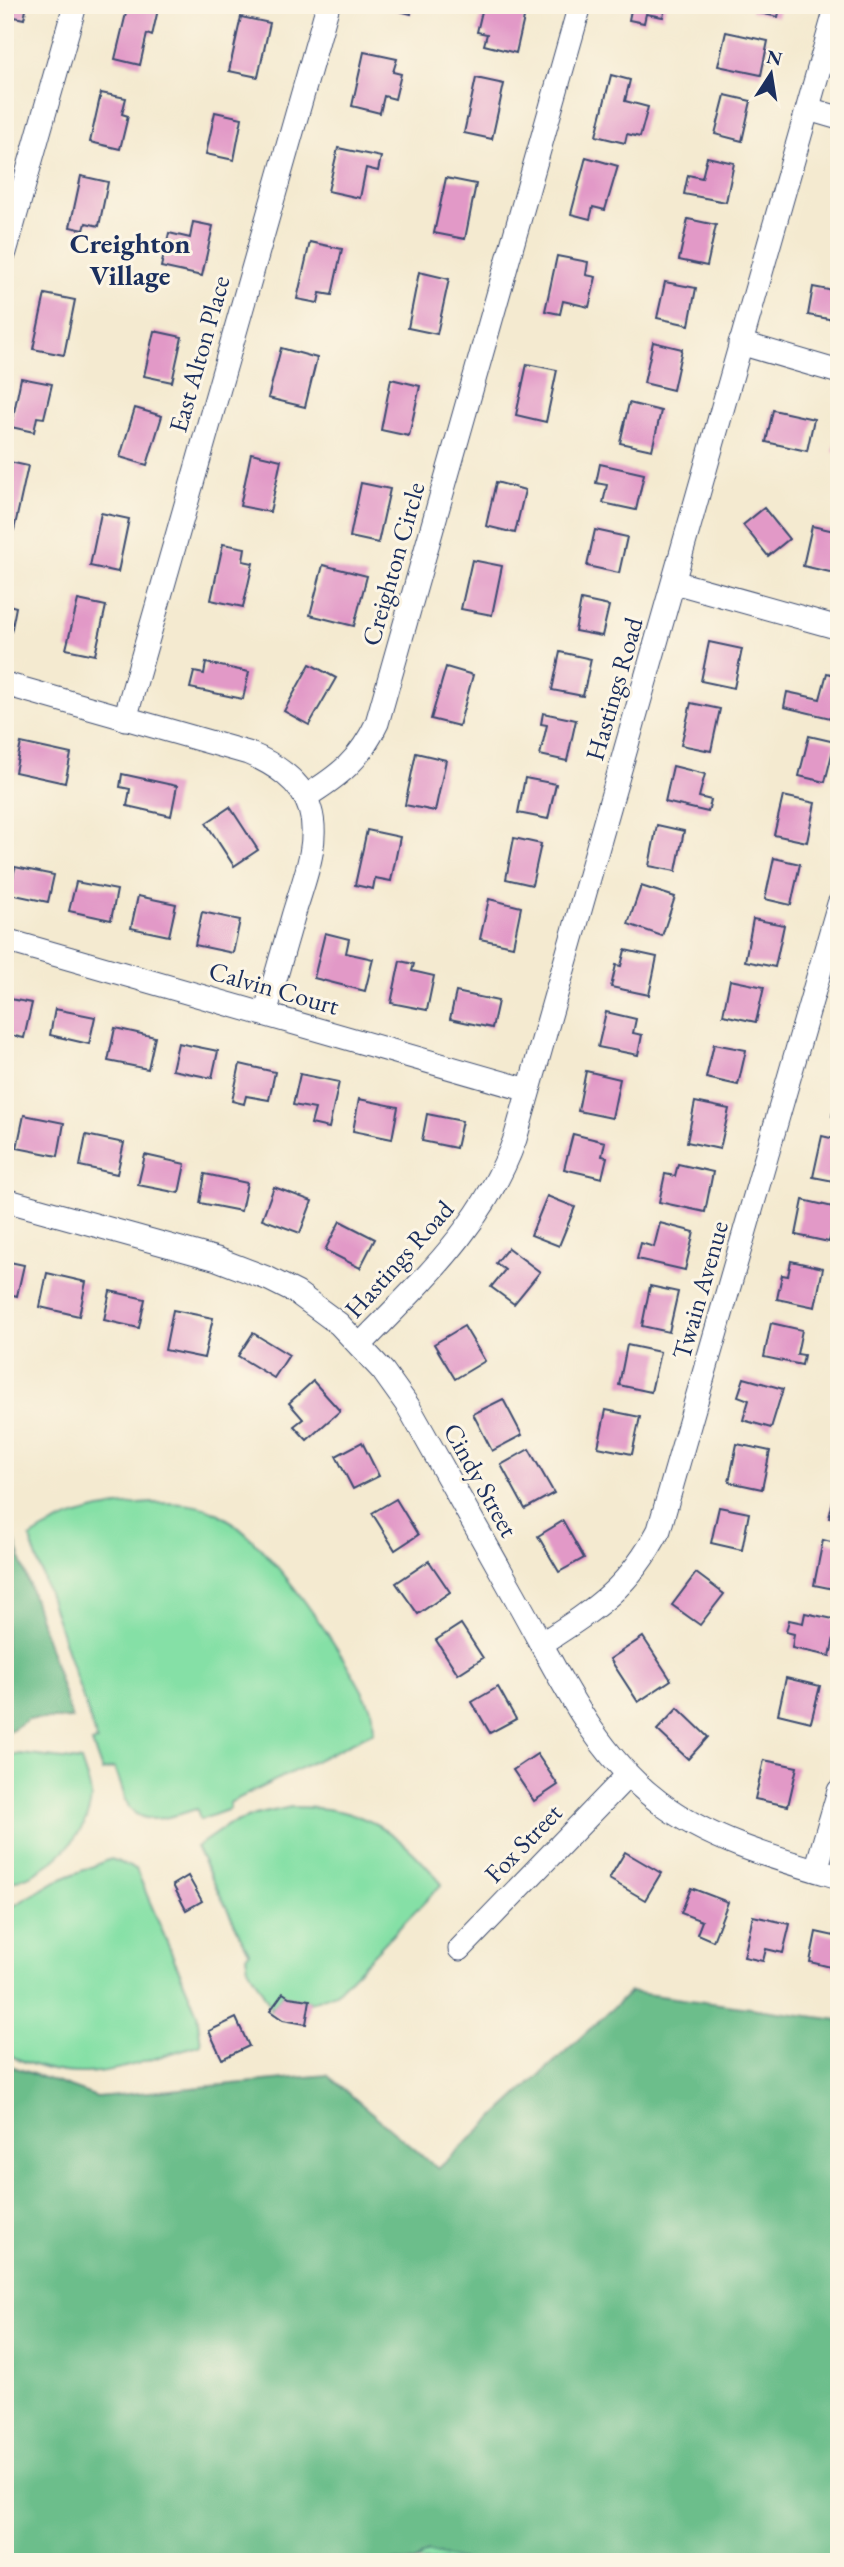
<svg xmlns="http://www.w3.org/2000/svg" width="844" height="2567" font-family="'EB Garamond',serif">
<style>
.green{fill:#85e0a6;stroke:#508882;stroke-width:2}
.forest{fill:#6cbe8b;stroke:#447674;stroke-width:2}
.building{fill:#e299c7}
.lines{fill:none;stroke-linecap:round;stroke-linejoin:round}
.minor-casing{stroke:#3c4b6f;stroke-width:25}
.minor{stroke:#fff;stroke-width:23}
.labels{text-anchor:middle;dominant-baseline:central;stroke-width:6;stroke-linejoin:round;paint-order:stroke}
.street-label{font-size:26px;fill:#1b2f5e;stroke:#fcf5e5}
.neighbourhood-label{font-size:28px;font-weight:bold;fill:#1b2f5e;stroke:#fcf5e5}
</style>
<rect width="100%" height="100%" fill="#fcf5e5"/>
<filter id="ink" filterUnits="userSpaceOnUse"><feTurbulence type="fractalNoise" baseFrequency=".0143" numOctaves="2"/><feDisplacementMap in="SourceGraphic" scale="14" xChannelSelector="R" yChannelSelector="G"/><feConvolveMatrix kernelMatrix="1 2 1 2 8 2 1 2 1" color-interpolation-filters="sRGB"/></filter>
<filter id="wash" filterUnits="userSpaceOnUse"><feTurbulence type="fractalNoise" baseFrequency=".00686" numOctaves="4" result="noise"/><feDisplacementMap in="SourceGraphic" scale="28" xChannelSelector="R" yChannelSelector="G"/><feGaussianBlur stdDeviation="1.57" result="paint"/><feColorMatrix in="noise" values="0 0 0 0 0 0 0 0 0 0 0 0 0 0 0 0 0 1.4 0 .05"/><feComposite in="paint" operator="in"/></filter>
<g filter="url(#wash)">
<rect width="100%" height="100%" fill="#f4ead0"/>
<!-- green -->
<g class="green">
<path d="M152 1503C174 1503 199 1503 219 1514 269 1541 349 1658 372 1711 374 1717 373 1725 374 1732L229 1803 230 1809 200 1820 197 1809C177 1814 149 1828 131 1810 124 1802 121 1779 114 1768L102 1771 92 1743 97 1741 30 1538C67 1513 108 1505 152 1503Z"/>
<path d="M20 1754 81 1761C84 1772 91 1786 91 1798 87 1840 44 1876 5 1883V1757Z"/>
<path d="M291 1807C366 1807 394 1828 442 1884L336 1993 309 2003V2000L289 1997 283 1993 270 2011V2005L248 1967 246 1956 249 1952 196 1847 228 1825 255 1815Z"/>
<path d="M111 1859 136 1869 197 2013 201 2044C125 2066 82 2092 5 2053V1911L56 1881Z"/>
<polygon points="427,2552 470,2562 415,2562"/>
</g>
<!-- forest -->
<g class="forest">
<polygon points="5,1510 72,1719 28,1719 5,1734"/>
<polygon points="630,1992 839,2020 839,2562 470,2562 427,2552 415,2562 5,2562 5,2064 97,2097 327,2075 438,2169"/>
</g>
<g id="blocks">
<!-- building -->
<g class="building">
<polygon points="5,5 27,5 24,19 5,15"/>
<polygon points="128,5 159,5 152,36 147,34 140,65 115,59"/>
<polygon points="376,5 412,5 411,14"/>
<polygon points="500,5 527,5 516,53 484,45 487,34 477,32 483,7 499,10"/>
<polygon points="632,5 666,5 663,17 646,14 644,23 629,20"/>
<polygon points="752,5 781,5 778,17 751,11"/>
<polygon points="241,17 270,23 258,77 229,71"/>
<polygon points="726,32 768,41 761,75 718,66"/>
<polygon points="364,52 397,59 393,72 401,74 395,99 384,96 380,113 352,106"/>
<polygon points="611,75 630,80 625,101 648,107 640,137 627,134 625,143 596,136"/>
<polygon points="476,78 504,84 492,139 464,133"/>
<polygon points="101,93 126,98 122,114 128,116 120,149 90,142"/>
<polygon points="725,95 751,101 742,141 715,134"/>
<polygon points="215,112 242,118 234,160 206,154"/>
<polygon points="338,148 381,157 378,171 366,168 360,198 328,191"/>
<polygon points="586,157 618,166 605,210 593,207 590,219 571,214"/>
<polygon points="707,157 734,163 726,202 684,194 688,175 702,178"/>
<polygon points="81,176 108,182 99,226 86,223 84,230 70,227"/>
<polygon points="446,178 476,184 465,239 434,233"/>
<polygon points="838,188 839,188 839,211 833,210"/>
<polygon points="688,219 716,225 707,266 679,260"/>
<polygon points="193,222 213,226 202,276 161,267 169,233 190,238"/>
<polygon points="310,242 342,249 332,295 320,293 318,303 297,299"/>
<polygon points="557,256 588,262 586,275 596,277 589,307 563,301 560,314 545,311"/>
<polygon points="419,272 449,279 437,334 408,328"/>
<polygon points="665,282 696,288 689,325 657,318"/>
<polygon points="813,287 839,292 839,321 808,315"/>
<polygon points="45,294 75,300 64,355 33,349"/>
<polygon points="154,331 182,337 172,382 144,376"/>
<polygon points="653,342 682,349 673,390 644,383"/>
<polygon points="281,348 317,358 305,407 268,398"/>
<polygon points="527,364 557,370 546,422 516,415"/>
<polygon points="21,378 52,384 44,418 37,417 34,432 11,427"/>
<polygon points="391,379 420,386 409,436 381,430"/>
<polygon points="629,403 661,411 652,450 620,443"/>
<polygon points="135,408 162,416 147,465 120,457"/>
<polygon points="773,410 814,419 807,451 766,442"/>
<polygon points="838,432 839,432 839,453 833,452"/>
<polygon points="251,453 281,460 270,512 240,506"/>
<polygon points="5,461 28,466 14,530 5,528"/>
<polygon points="600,464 644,474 636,510 603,503 607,485 596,483"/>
<polygon points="496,482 525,490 515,533 486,526"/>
<polygon points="361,483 390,489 378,543 350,537"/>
<polygon points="764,508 789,539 768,556 743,525"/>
<polygon points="101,513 129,519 118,572 90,566"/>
<polygon points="812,526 839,532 839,574 803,566"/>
<polygon points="595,530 627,537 619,573 587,566"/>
<polygon points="223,544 245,548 243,561 253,563 243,607 211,600"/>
<polygon points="472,560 502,566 492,615 461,609"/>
<polygon points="323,565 367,576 354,626 310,615"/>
<polygon points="78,600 106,606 95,655 66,649"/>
<polygon points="581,600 609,606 602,636 575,631"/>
<polygon points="5,604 16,607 11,633 5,632"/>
<polygon points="709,642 742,649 734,688 701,681"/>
<polygon points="560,652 591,659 583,696 552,690"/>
<polygon points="206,663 249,672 243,699 190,688 194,672 204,674"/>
<polygon points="310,664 336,678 309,725 284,711"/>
<polygon points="446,667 473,675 459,726 431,719"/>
<polygon points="827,673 839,676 839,720 784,707 787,692 820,699"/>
<polygon points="691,703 720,709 711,751 681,745"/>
<polygon points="543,713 576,720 567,761 540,755 547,725 541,724"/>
<polygon points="809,736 835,742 825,782 799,776"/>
<polygon points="21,743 71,754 65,783 15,772"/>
<polygon points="416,753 446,760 435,811 405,805"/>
<polygon points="673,766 705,774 699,797 711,800 708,812 665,802"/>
<polygon points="122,774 177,786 171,816 127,806 130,789 120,787"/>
<polygon points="525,778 556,784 548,819 518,813"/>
<polygon points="783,796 815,803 807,842 774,835"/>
<polygon points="230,807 258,850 234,866 206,823"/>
<polygon points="657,825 684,831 676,871 649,866"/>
<polygon points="367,830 400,837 391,881 375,878 373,889 355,885"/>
<polygon points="514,838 541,844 532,885 506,879"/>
<polygon points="774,858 800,864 791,905 765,899"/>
<polygon points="15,867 54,875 48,902 10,894"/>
<polygon points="76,882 117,890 111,920 69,911"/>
<polygon points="641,886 675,897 662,936 628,924"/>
<polygon points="138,896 176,904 169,936 131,928"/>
<polygon points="489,899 521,907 513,946 480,939"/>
<polygon points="202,912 240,920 233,953 195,945"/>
<polygon points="753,919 784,925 775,967 745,961"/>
<polygon points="325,933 349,939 346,953 373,959 365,991 314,978"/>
<polygon points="625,950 657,957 649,995 611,987 616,965 621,966"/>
<polygon points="400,961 414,964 412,971 434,976 427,1010 391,1003"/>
<polygon points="730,980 764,987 756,1022 723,1015"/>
<polygon points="456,992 498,1001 492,1028 450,1019"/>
<polygon points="5,998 32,1003 24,1038 5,1034"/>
<polygon points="55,1009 95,1017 89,1044 50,1035"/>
<polygon points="606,1012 636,1019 633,1033 642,1035 638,1055 598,1047"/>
<polygon points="115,1028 155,1037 148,1069 108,1061"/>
<polygon points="178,1043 218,1051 212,1078 172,1070"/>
<polygon points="714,1044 746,1050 738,1085 706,1078"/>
<polygon points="240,1064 275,1072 269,1100 246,1096 244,1104 232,1101"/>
<polygon points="586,1071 620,1079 612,1118 578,1111"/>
<polygon points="300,1074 339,1082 329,1128 311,1124 315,1109 293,1105"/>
<polygon points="838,1088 839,1088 839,1118 832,1116"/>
<polygon points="359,1099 398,1107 392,1139 353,1131"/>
<polygon points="695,1102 729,1109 720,1149 687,1142"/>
<polygon points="427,1114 462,1121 456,1148 422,1141"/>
<polygon points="24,1115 64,1123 58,1156 17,1148"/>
<polygon points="573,1134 605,1142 602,1156 607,1157 602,1178 564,1169"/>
<polygon points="86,1135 124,1143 117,1174 80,1166"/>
<polygon points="822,1136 839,1140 839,1182 813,1177"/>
<polygon points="145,1155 185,1164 179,1193 138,1185"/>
<polygon points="678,1164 713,1172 705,1212 659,1202 665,1174 675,1176"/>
<polygon points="205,1174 247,1183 241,1211 200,1203"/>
<polygon points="274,1187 312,1201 300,1233 262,1219"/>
<polygon points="547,1196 575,1207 559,1246 531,1235"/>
<polygon points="803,1200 837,1208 829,1242 796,1235"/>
<polygon points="340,1221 375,1239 360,1268 325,1250"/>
<polygon points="660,1223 694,1232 685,1270 637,1259 641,1243 654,1247"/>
<polygon points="508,1248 540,1272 514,1304 491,1287 505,1270 496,1263"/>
<polygon points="5,1261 24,1265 17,1296 5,1293"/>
<polygon points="791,1261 823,1268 815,1307 777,1299 782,1275 788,1276"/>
<polygon points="47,1273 86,1282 79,1316 40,1307"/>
<polygon points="650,1286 678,1292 669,1332 642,1326"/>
<polygon points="110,1291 145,1299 139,1328 104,1320"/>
<polygon points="173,1310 213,1318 204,1358 165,1350"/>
<polygon points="771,1323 802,1330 797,1354 804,1355 802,1365 764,1357"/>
<polygon points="464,1326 485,1361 455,1379 434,1344"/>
<polygon points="253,1333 289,1355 274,1378 238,1356"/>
<polygon points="627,1345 660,1352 651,1392 619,1385"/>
<polygon points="744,1378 783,1389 771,1428 743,1420 749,1400 738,1396"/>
<polygon points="313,1381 340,1411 307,1440 294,1426 303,1419 289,1403"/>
<polygon points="503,1399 522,1435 492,1451 473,1414"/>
<polygon points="606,1410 640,1417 632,1454 598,1447"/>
<polygon points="362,1442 379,1476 353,1489 336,1456"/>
<polygon points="737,1444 770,1451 762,1489 729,1482"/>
<polygon points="529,1449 554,1493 525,1509 501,1465"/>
<polygon points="838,1480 839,1480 839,1520 829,1518"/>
<polygon points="396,1499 418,1535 395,1550 372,1513"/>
<polygon points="719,1507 749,1513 742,1550 711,1543"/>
<polygon points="563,1521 584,1558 559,1572 538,1536"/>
<polygon points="823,1540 839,1544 839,1590 814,1585"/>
<polygon points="429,1561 450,1592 418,1614 396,1583"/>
<polygon points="696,1573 724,1594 700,1625 672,1605"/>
<polygon points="805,1613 838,1620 830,1656 792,1648 794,1634 786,1632 789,1620 803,1623"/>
<polygon points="461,1624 483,1658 458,1674 436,1640"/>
<polygon points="643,1637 671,1680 638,1702 610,1659"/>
<polygon points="786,1678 820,1686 811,1722 778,1714"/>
<polygon points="498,1687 516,1719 490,1733 472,1702"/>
<polygon points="678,1708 708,1737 688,1759 657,1730"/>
<polygon points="537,1754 558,1785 534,1801 513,1770"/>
<polygon points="764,1760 797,1767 788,1806 755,1799"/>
<polygon points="625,1852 661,1873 645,1900 609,1879"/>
<polygon points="188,1876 202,1901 186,1910 173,1885"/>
<polygon points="691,1888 728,1902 713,1941 697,1934 702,1921 681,1913"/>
<polygon points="753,1916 790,1924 783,1953 766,1949 763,1961 744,1957"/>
<polygon points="816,1932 839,1937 839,1969 810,1962"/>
<polygon points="283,1993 289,1997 310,2000 306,2024 283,2020 270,2011"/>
<polygon points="236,2018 249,2046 222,2059 209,2031"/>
</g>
</g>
</g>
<g filter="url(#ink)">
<use href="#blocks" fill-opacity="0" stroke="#3c4b6f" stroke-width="2"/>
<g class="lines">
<!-- minor casing -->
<g class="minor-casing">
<g id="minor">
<polyline points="808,109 839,118"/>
<polyline points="5,252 75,5"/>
<polyline points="740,343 839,372"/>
<polyline points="674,582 839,628"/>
<path d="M5 684 248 753C273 763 302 781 310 809 321 844 301 887 292 920 283 952 274 983 265 1014"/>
<polyline points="125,719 328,5"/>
<path d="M305 797C339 776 360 760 377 723L580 5"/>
<polyline points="5,940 528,1090"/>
<path d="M5 1200 217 1259 269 1279 297 1293 339 1324 383 1371 408 1406C446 1474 484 1542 522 1609 560 1677 595 1754 659 1802 710 1841 777 1859 839 1877"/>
<path d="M361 1344C423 1280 484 1225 515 1139L837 5"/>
<path d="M541 1644C595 1609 628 1589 659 1530L839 904"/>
<polyline points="816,1870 839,1791"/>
<polyline points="460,1949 627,1776"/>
</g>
</g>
<!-- minor -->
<use href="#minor" class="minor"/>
</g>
</g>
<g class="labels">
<!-- street labels -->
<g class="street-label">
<text transform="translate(199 354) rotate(-74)">East Alton Place</text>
<text transform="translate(393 564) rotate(-74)">Creighton Circle</text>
<text transform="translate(614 689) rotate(-74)">Hastings Road</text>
<text transform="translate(274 988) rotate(16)">Calvin Court</text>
<text transform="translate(399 1259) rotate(-48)">Hastings Road</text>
<text transform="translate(700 1290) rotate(-74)">Twain Avenue</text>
<text transform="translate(481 1480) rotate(61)">Cindy Street</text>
<text transform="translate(523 1843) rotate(-46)">Fox Street</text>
</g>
<!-- neighbourhood labels -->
<g class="neighbourhood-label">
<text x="130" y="243">Creighton<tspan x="130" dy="32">Village</tspan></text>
</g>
</g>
<!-- margin -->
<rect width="844" height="2567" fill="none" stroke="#fcf5e5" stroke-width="28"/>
<!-- north arrow -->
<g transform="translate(771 74) rotate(12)" stroke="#fcf5e5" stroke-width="5" paint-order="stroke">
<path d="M0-5L12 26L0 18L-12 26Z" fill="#1b2f5e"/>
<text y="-10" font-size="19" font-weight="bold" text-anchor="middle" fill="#1b2f5e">N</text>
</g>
</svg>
